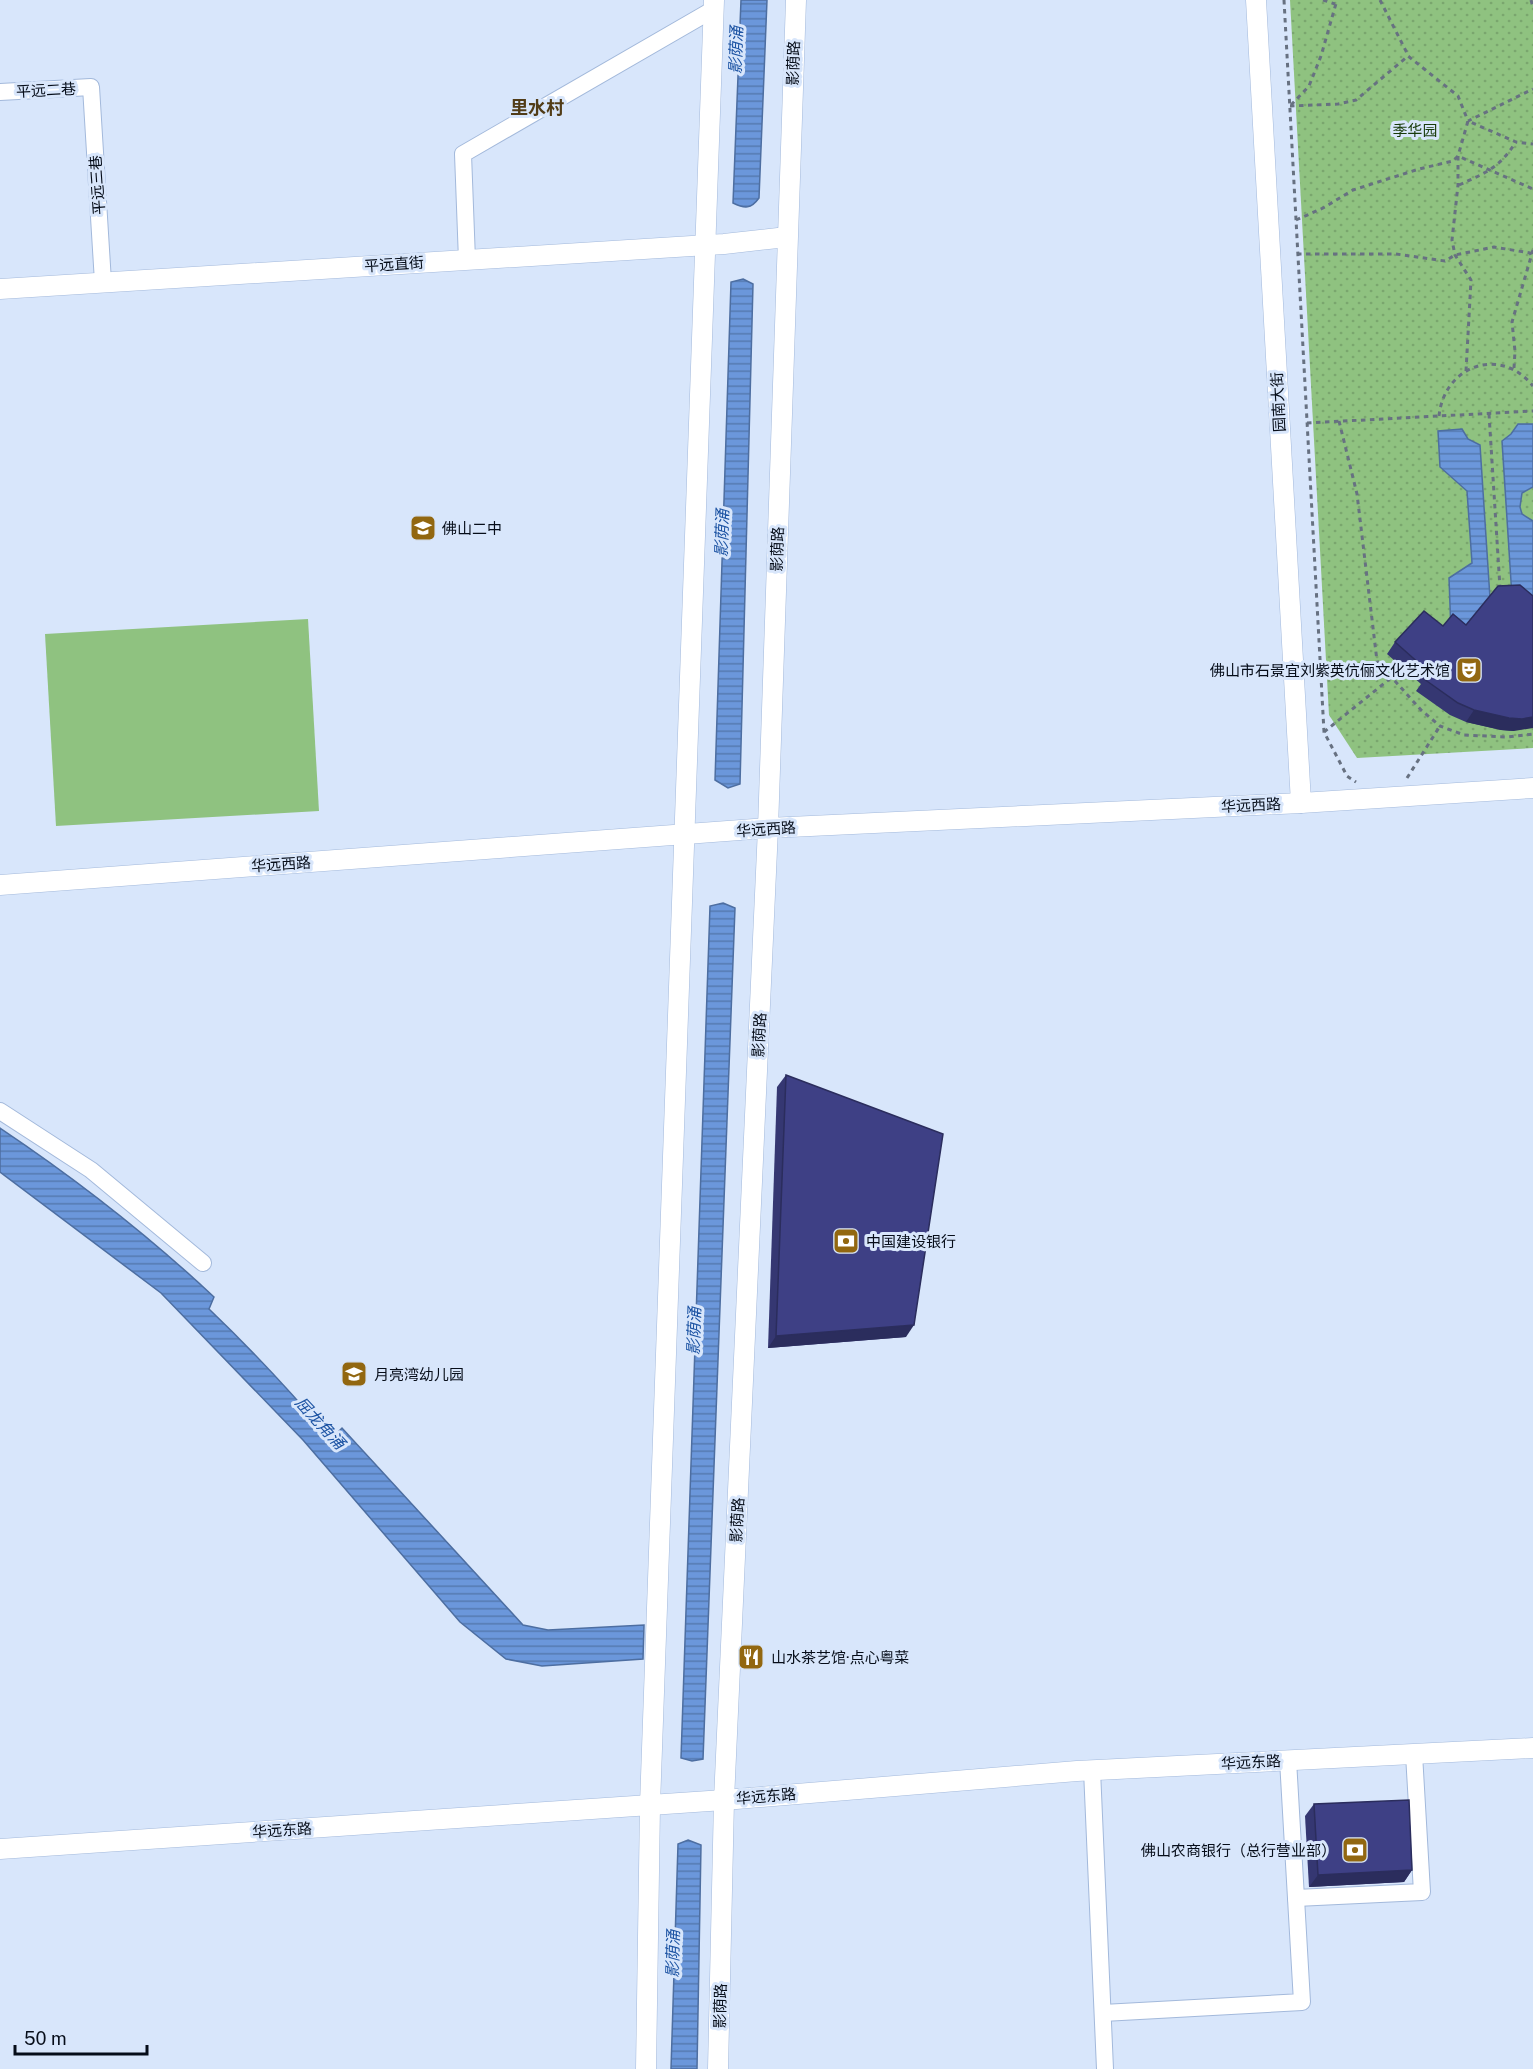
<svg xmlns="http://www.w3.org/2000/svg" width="1533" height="2069" font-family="'Public Sans','Noto Sans SC',sans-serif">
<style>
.grass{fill:url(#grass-dots)}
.garden{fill:#8fc280}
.water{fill:url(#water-rules);stroke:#4d6ea1;stroke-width:1.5}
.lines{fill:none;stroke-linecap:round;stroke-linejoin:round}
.minor-casing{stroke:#a3b9db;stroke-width:18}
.tertiary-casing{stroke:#a3b9db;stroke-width:21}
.path{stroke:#677181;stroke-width:3;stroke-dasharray:4.5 4.5;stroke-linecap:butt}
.minor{stroke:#fff;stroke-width:16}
.tertiary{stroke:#fff;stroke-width:20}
.wall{fill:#353772}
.shaded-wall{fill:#2b2d5d}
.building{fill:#3e4085;stroke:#2b2d5d;stroke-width:1.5}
.labels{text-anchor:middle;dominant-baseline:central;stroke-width:6;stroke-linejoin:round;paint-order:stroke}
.street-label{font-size:15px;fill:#060d19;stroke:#d8e6fb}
.park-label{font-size:15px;fill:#173a09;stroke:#d8e6fb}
.poi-label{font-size:15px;fill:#060d19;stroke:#d8e6fb;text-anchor:start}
.water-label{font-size:16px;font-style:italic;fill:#1c53a3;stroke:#d8e6fb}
.quarter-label{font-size:18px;font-weight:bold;fill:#513c17;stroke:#d8e6fb}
</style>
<defs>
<pattern id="grass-dots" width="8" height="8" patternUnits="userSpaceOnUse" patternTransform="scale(1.5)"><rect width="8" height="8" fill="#8fc280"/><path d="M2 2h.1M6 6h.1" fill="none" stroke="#7aa66e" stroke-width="1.8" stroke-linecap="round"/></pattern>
<pattern id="water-rules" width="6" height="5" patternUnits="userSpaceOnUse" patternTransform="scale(1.5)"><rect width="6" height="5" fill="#6b97db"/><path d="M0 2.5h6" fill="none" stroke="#567ab1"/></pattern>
</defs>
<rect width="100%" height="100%" fill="#d8e6fb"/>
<!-- grass -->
<polygon class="grass" points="1290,0 1533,0 1533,748 1357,758 1329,715"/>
<!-- garden -->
<polygon class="garden" points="308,619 319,811 56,826 45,634"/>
<!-- water -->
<g class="water">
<path d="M741 0H767L759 198C751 209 745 209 733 203Z"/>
<polygon points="743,279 753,284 740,784 728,788 715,780 731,282"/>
<polygon points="1518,424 1533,424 1533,487 1522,493 1520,507 1522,514 1533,521 1533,616 1512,597 1502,441 1511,434"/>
<polygon points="1462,429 1468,439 1480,445 1490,598 1458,637 1451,632 1449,578 1472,563 1467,491 1440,467 1438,431"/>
<polygon points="723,903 735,908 703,1759 692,1761 681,1758 710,906"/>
<path d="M0 1128C76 1179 147 1234 214 1297L209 1309C252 1350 292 1393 331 1439L342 1428 523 1625 548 1630 644 1625 643 1659 542 1666 506 1659 460 1622 303 1440 161 1293 0 1172Z"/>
<polygon points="688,1840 701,1845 697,2069 671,2069 678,1844"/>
</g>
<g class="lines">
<!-- minor casing -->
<g class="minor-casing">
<g id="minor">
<polyline points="0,92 91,87 103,282"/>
<polyline points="467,260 463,154 714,9"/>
<polyline points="0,1111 91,1170 203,1263"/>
<polyline points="1092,1770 1105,2069"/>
<polyline points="1296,1898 1422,1892 1414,1754"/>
<polyline points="1103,2013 1302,2002 1288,1760"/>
</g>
</g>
<!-- tertiary casing -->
<g class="tertiary-casing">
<g id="tertiary">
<polyline points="1256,0 1301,803"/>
<polyline points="0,289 724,244 787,237"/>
<polyline points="0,885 768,828 1301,803 1533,788"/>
<polyline points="0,1849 724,1800 1077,1771 1533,1748"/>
<polyline points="646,2069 650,1805 714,0"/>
<polyline points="718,2069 724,1800 768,828 796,0"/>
</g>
</g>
<!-- path -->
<g class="path">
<polyline points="1284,0 1324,732 1347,776 1356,782"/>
<polyline points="1323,0 1335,4"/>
<polyline points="1380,0 1408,55"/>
<polyline points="1531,0 1533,7"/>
<polyline points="1291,105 1309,86 1321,56 1337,0"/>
<polyline points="1290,106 1338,104 1356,100 1408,56 1458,96 1468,121 1533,89"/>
<path d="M1459 185C1487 172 1498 169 1516 142"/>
<polyline points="1296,220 1323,208 1353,190 1419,169 1453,161 1458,156 1533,189"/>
<polyline points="1297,254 1396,254 1445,261 1455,255 1494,247 1530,253 1533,259"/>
<polyline points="1514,368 1515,351 1512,322 1533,250"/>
<polyline points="1466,371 1471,280 1455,255 1452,240 1458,185 1458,156 1468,121 1516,142 1533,144"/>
<polyline points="1489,414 1500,588"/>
<path d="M1439 416C1444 366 1500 345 1533 386"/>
<polyline points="1339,421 1357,494 1377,661 1421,710 1440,726 1464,735 1507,737 1533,734"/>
<polyline points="1307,423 1533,411"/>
<polyline points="1324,732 1392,677"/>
<polyline points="1407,778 1440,726"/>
</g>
<!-- minor -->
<use href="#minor" class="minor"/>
<!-- tertiary -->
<use href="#tertiary" class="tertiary"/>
</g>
<!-- wall -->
<g class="wall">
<polygon points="1466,625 1514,731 1501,730 1466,722 1450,715 1416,691 1421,684 1387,654 1395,642 1443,626"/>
<polygon points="786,1075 906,1337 768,1348 777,1087"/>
<polygon points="1314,1804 1412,1870 1404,1882 1309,1887 1305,1816"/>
</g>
<!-- shaded-wall -->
<g class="shaded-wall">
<polygon points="1474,710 1533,717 1533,728 1514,731 1501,730 1466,722"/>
<polygon points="914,1325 906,1337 768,1348 776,1336"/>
<polygon points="1412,1870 1404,1882 1309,1887 1318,1875"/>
</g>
<!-- building -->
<g class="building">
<polygon points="1520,585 1533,596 1533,717 1522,719 1509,718 1474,710 1458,703 1424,679 1430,673 1395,642 1424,611 1443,626 1453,614 1466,625 1498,586"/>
<polygon points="786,1075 943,1134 914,1325 776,1336"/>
<polygon points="1409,1800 1412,1870 1318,1875 1314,1804"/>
</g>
<!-- icons -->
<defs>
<g id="school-square" transform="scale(1.35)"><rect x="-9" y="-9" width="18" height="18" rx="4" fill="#926710" stroke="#d8e6fb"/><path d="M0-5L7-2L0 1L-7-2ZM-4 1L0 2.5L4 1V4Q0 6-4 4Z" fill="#fff"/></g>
<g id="theatre-square" transform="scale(1.35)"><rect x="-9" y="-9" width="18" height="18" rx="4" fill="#926710" stroke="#d8e6fb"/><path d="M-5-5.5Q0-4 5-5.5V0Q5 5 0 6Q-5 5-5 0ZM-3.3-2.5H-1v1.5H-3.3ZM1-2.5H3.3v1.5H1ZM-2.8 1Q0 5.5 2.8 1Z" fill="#fff"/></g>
<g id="bank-square" transform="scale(1.35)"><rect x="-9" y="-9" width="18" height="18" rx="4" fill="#926710" stroke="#d8e6fb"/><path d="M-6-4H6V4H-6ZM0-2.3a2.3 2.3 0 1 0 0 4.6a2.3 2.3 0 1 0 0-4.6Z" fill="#fff"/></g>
<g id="restaurant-square" transform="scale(1.35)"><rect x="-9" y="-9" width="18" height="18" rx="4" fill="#926710" stroke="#d8e6fb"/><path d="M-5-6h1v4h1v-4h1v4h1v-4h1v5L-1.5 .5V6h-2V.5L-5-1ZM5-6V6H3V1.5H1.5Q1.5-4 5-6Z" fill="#fff"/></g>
</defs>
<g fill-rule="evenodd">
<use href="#school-square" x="423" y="528"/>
<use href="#theatre-square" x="1469" y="670"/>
<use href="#bank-square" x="846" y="1241"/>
<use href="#school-square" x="354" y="1374"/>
<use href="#restaurant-square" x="751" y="1657"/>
<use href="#bank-square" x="1355" y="1850"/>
</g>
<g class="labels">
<!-- street labels -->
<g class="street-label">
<text transform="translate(793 63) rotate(-88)">影荫路</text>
<text transform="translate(46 90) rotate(-3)">平远二巷</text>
<text transform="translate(97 185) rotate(-94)">平远三巷</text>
<text transform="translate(394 264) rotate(-4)">平远直街</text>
<text transform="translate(1278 402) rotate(-93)">园南大街</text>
<text transform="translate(777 549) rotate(-88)">影荫路</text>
<text transform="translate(1251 805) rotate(-3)">华远西路</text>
<text transform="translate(766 829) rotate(-4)">华远西路</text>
<text transform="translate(281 864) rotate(-4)">华远西路</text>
<text transform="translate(759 1035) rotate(-87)">影荫路</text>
<text transform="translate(737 1520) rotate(-87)">影荫路</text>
<text transform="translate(1251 1762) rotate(-3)">华远东路</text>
<text transform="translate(766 1796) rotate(-5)">华远东路</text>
<text transform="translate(282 1830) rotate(-4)">华远东路</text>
<text transform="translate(720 2006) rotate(-89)">影荫路</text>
</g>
<!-- park labels -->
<g class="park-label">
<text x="1415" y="130">季华园</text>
</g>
<!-- poi labels -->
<g class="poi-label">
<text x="442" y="528">佛山二中</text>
<text x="1450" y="670" text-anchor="end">佛山市石景宜刘紫英伉俪文化艺术馆</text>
<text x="866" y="1241">中国建设银行</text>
<text x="374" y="1374">月亮湾幼儿园</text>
<text x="771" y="1657">山水茶艺馆·点心粤菜</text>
<text x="1336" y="1850" text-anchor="end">佛山农商银行（总行营业部）</text>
</g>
<!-- water labels -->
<g class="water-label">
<text transform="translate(736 50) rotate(-88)">影荫涌</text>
<text transform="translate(722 533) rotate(-88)">影荫涌</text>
<text transform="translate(694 1331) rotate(-88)">影荫涌</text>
<text transform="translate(320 1423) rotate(47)">屈龙角涌</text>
<text transform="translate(673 1954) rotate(-89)">影荫涌</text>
</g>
<!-- quarter labels -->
<g class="quarter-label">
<text x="537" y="107">里水村</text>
</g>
</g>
<!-- scale -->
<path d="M15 2045v9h132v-9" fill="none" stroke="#060d19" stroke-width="3"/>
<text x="24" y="2045" font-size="18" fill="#060d19" stroke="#d8e6fb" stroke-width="4.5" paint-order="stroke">50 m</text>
</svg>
